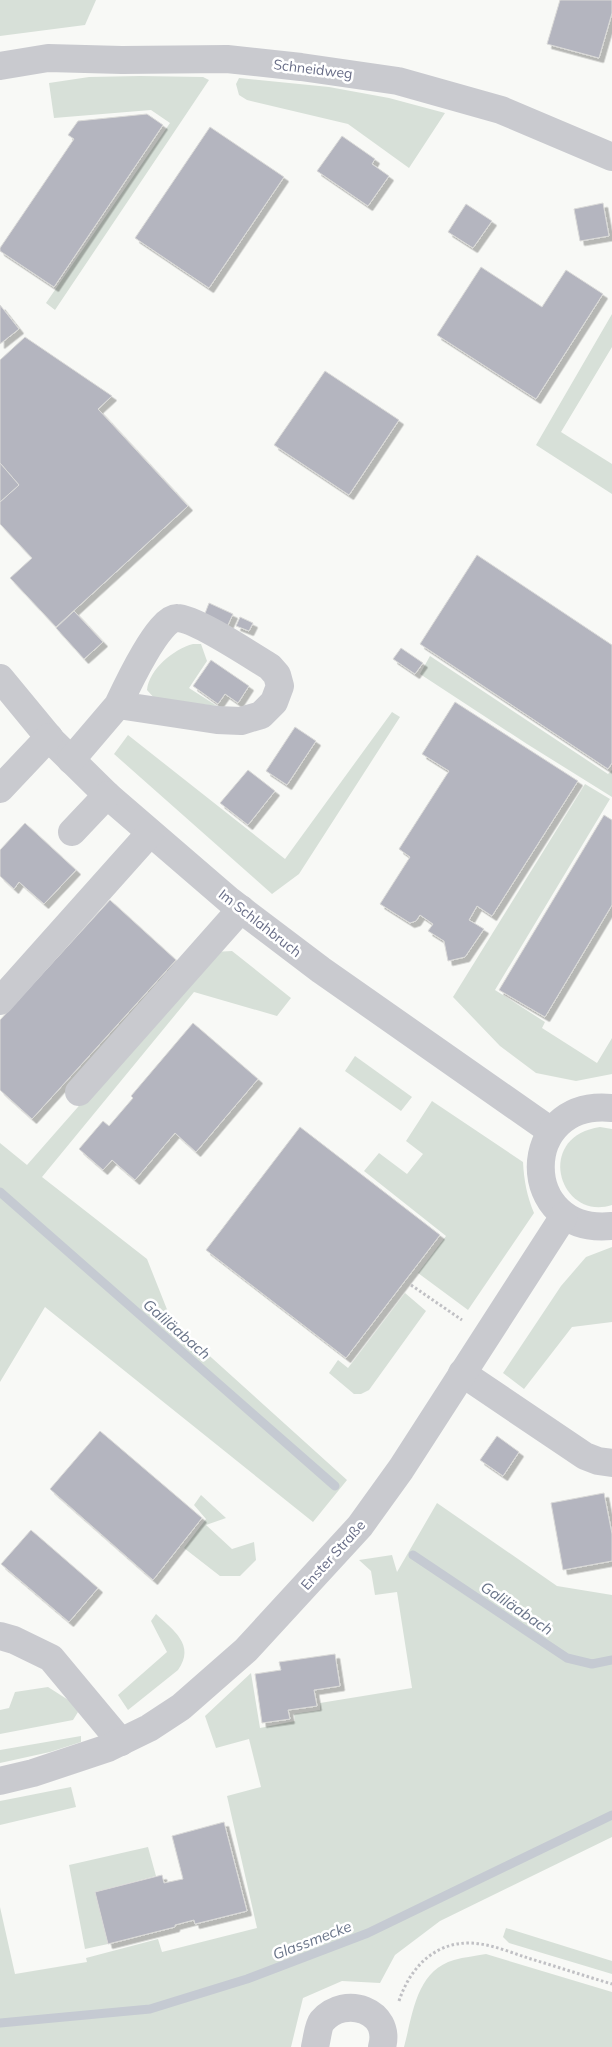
<svg xmlns="http://www.w3.org/2000/svg" width="612" height="2047" font-family="Mulish,sans-serif">
<style>
.green{fill:#d7e0d8}
.lines{fill:none;stroke-linecap:round;stroke-linejoin:round}
.stream{stroke:#c5cad2;stroke-width:9}
.building{fill:#b4b5bf;stroke:#dadad8;filter:url(#shadow)}
.path{stroke:#c0c0c4;stroke-width:3;stroke-dasharray:2.5 2.5;stroke-linecap:butt}
.minor{stroke:#c9cacf;stroke-width:28}
.labels{text-anchor:middle;dominant-baseline:central;stroke-width:5;stroke-linejoin:round;paint-order:stroke}
.street-label{font-size:14px;fill:#686d87;stroke:#fff}
.water-label{font-size:15px;font-style:italic;fill:#697489;stroke:#fff}
</style>
<defs>
<filter id="shadow"><feDropShadow dx="4.5" dy="4.5" stdDeviation="0" flood-color="#0004"/></filter>
</defs>
<rect width="100%" height="100%" fill="#f8f9f6"/>
<!-- green -->
<g class="green">
<polygon points="0,0 96,0 85,25 0,36"/>
<polygon points="140,76 203,77 209,80 55,310 46,303 170,123 151,110 54,118 49,83 89,77"/>
<polygon points="239,78 329,87 389,98 445,113 409,168 348,124 247,100 239,95 236,84"/>
<polygon points="612,314 612,347 561,432 612,464 612,494 536,445"/>
<path d="M193 644H201L207 661 189 688 217 706 155 699 147 690C149 669 174 649 193 644Z"/>
<polygon points="430,656 608,774 612,770 612,797 527,744 420,674"/>
<polygon points="392,712 400,717 299,874 272,894 114,754 128,735 285,859"/>
<polygon points="585,784 610,799 495,990 545,1022 542,1028 597,1063 612,1038 612,1074 576,1081 536,1073 500,1046 453,997"/>
<polygon points="232,951 291,998 277,1016 194,992 42,1177 147,1259 172,1322 347,1480 313,1522 45,1307 0,1382 0,1143 27,1165 214,952"/>
<polygon points="355,1056 412,1097 401,1111 345,1071"/>
<path d="M432 1101 523 1162C524 1181 527 1196 534 1213L468 1310 418 1273 446 1236 364 1171 379 1153 407 1174 423 1154 406 1141Z"/>
<path d="M600 1127 612 1129V1205C560 1222 533 1137 600 1127Z"/>
<polygon points="612,1247 612,1322 572,1327 524,1389 503,1373 561,1286 586,1257"/>
<polygon points="405,1293 426,1311 369,1390 361,1394 354,1394 329,1373 338,1360 348,1368"/>
<polygon points="201,1495 226,1518 206,1525 232,1549 254,1542 256,1560 240,1576 220,1576 184,1548 206,1519 194,1505"/>
<polygon points="437,1503 557,1586 612,1595 612,1837 440,1921 395,1955 380,1983 342,1981 303,1998 291,2047 0,2047 0,1907 15,1974 87,1962 86,1958 158,1939 162,1952 257,1928 227,1796 261,1787 249,1739 216,1748 205,1716 251,1673 260,1728 295,1721 294,1714 320,1710 320,1703 412,1688 397,1592 375,1595 371,1571 359,1560 392,1555 397,1572"/>
<path d="M156 1614C173 1630 196 1645 178 1670L128 1710 118 1695 167 1652 151 1621Z"/>
<polygon points="48,1687 73,1703 78,1712 73,1720 0,1734 0,1710 9,1708 15,1692"/>
<polygon points="81,1736 81,1742 50,1752 0,1763 0,1750"/>
<polygon points="71,1787 76,1807 0,1825 0,1801"/>
<polygon points="148,1847 156,1876 95,1892 108,1944 85,1949 69,1865"/>
<polygon points="506,1928 612,1961 612,1974 509,1943 503,1937"/>
<path d="M486 1954 612 1992V2047H404C413 2014 416 1971 454 1960 464 1957 476 1956 486 1954Z"/>
</g>
<g class="lines">
<!-- stream -->
<g class="stream">
<polyline points="0,1192 335,1486"/>
<polyline points="413,1555 567,1658 592,1664 612,1660"/>
<polyline points="0,2023 150,2009 247,1979 368,1933 612,1815"/>
</g>
</g>
<!-- building -->
<g class="building">
<polygon points="560,0 612,0 612,13 599,58 547,44"/>
<polygon points="147,114 163,125 54,287 0,251 0,248 74,139 68,135 78,121"/>
<polygon points="210,127 284,177 209,288 135,238"/>
<polygon points="342,136 375,159 372,164 389,176 368,206 317,171"/>
<polygon points="603,203 609,236 580,241 574,209"/>
<polygon points="466,204 492,221 473,248 448,232"/>
<polygon points="481,267 542,307 566,270 603,294 536,399 437,335"/>
<polygon points="0,305 19,329 0,344"/>
<polygon points="25,337 112,396 98,409 188,506 56,627 10,578 32,558 0,524 0,502 19,485 0,463 0,360"/>
<polygon points="325,371 399,420 349,495 274,445"/>
<polygon points="0,463 19,485 0,502"/>
<polygon points="477,555 612,645 612,763 608,769 420,644"/>
<polygon points="209,603 233,614 227,627 204,616"/>
<polygon points="74,611 103,642 84,659 56,628"/>
<polygon points="240,617 253,623 249,631 236,626"/>
<polygon points="401,648 423,663 415,674 393,659"/>
<polygon points="211,660 249,686 238,703 225,694 218,704 193,686"/>
<polygon points="455,702 578,781 492,916 477,906 469,920 484,929 465,957 448,961 444,941 428,931 433,924 420,915 416,921 410,923 380,904 410,857 399,849 449,771 422,754"/>
<polygon points="295,727 316,741 287,785 266,771"/>
<polygon points="248,770 275,791 248,825 220,803"/>
<polygon points="604,815 612,820 612,905 545,1017 499,990"/>
<polygon points="25,823 76,870 44,904 19,882 14,889 0,876 0,850"/>
<polygon points="110,900 176,960 32,1119 0,1090 0,1020"/>
<polygon points="193,1023 258,1079 196,1152 175,1133 135,1180 112,1160 103,1170 79,1149 103,1121 109,1126 133,1098 131,1096"/>
<polygon points="300,1127 440,1235 346,1358 206,1250"/>
<polygon points="100,1431 202,1518 153,1580 50,1489"/>
<polygon points="497,1436 519,1452 503,1476 480,1460"/>
<polygon points="604,1493 612,1534 612,1561 563,1570 551,1503"/>
<polygon points="31,1530 98,1588 69,1622 1,1564"/>
<polygon points="335,1654 340,1686 314,1690 317,1706 288,1710 290,1719 262,1723 255,1674 281,1670 279,1662"/>
<polygon points="224,1822 247,1911 195,1924 194,1920 175,1925 175,1927 108,1944 95,1892 162,1875 164,1883 183,1879 172,1836"/>
</g>
<g class="lines">
<!-- path -->
<g class="path">
<polyline points="411,1285 462,1320"/>
<path d="M399 2001C410 1968 434 1942 471 1943 492 1944 512 1953 531 1959 558 1967 585 1976 612 1984"/>
</g>
<!-- minor -->
<g class="minor">
<polyline points="0,66 48,58 122,60 227,59 301,67 398,81 501,110 612,157"/>
<polyline points="0,678 52,741 107,795 230,901 321,970 551,1131"/>
<path d="M71 760 118 705 217 720 241 721 261 715 274 702 280 686 277 675 270 667C252 656 195 618 177 618 159 617 126 688 118 705"/>
<polyline points="0,789 49,737"/>
<polyline points="72,832 107,795"/>
<polyline points="0,1001 150,833"/>
<polyline points="79,1092 241,909"/>
<path d="M612 1108C517 1098 517 1236 612 1226"/>
<polyline points="462,1373 585,1456 598,1461 612,1463"/>
<polyline points="0,1636 14,1640 51,1658 121,1742"/>
<polyline points="0,1781 33,1773 108,1748 149,1728 181,1707 246,1650 360,1526 401,1469 564,1216"/>
<path d="M315 2047C317 2039 318 2026 322 2021 345 1994 392 2011 382 2047"/>
</g>
</g>
<g class="labels">
<!-- street labels -->
<g class="street-label">
<text transform="translate(313 69) rotate(7)">Schneidweg</text>
<text transform="translate(260 923) rotate(38)">Im Schlahbruch</text>
<text transform="translate(333 1555) rotate(-48)">Enster Straße</text>
</g>
<!-- water labels -->
<g class="water-label">
<text transform="translate(177 1329) rotate(41)">Galiläabach</text>
<text transform="translate(517 1608) rotate(34)">Galiläabach</text>
<text transform="translate(312 1940) rotate(-21)">Glassmecke</text>
</g>
</g>
</svg>
